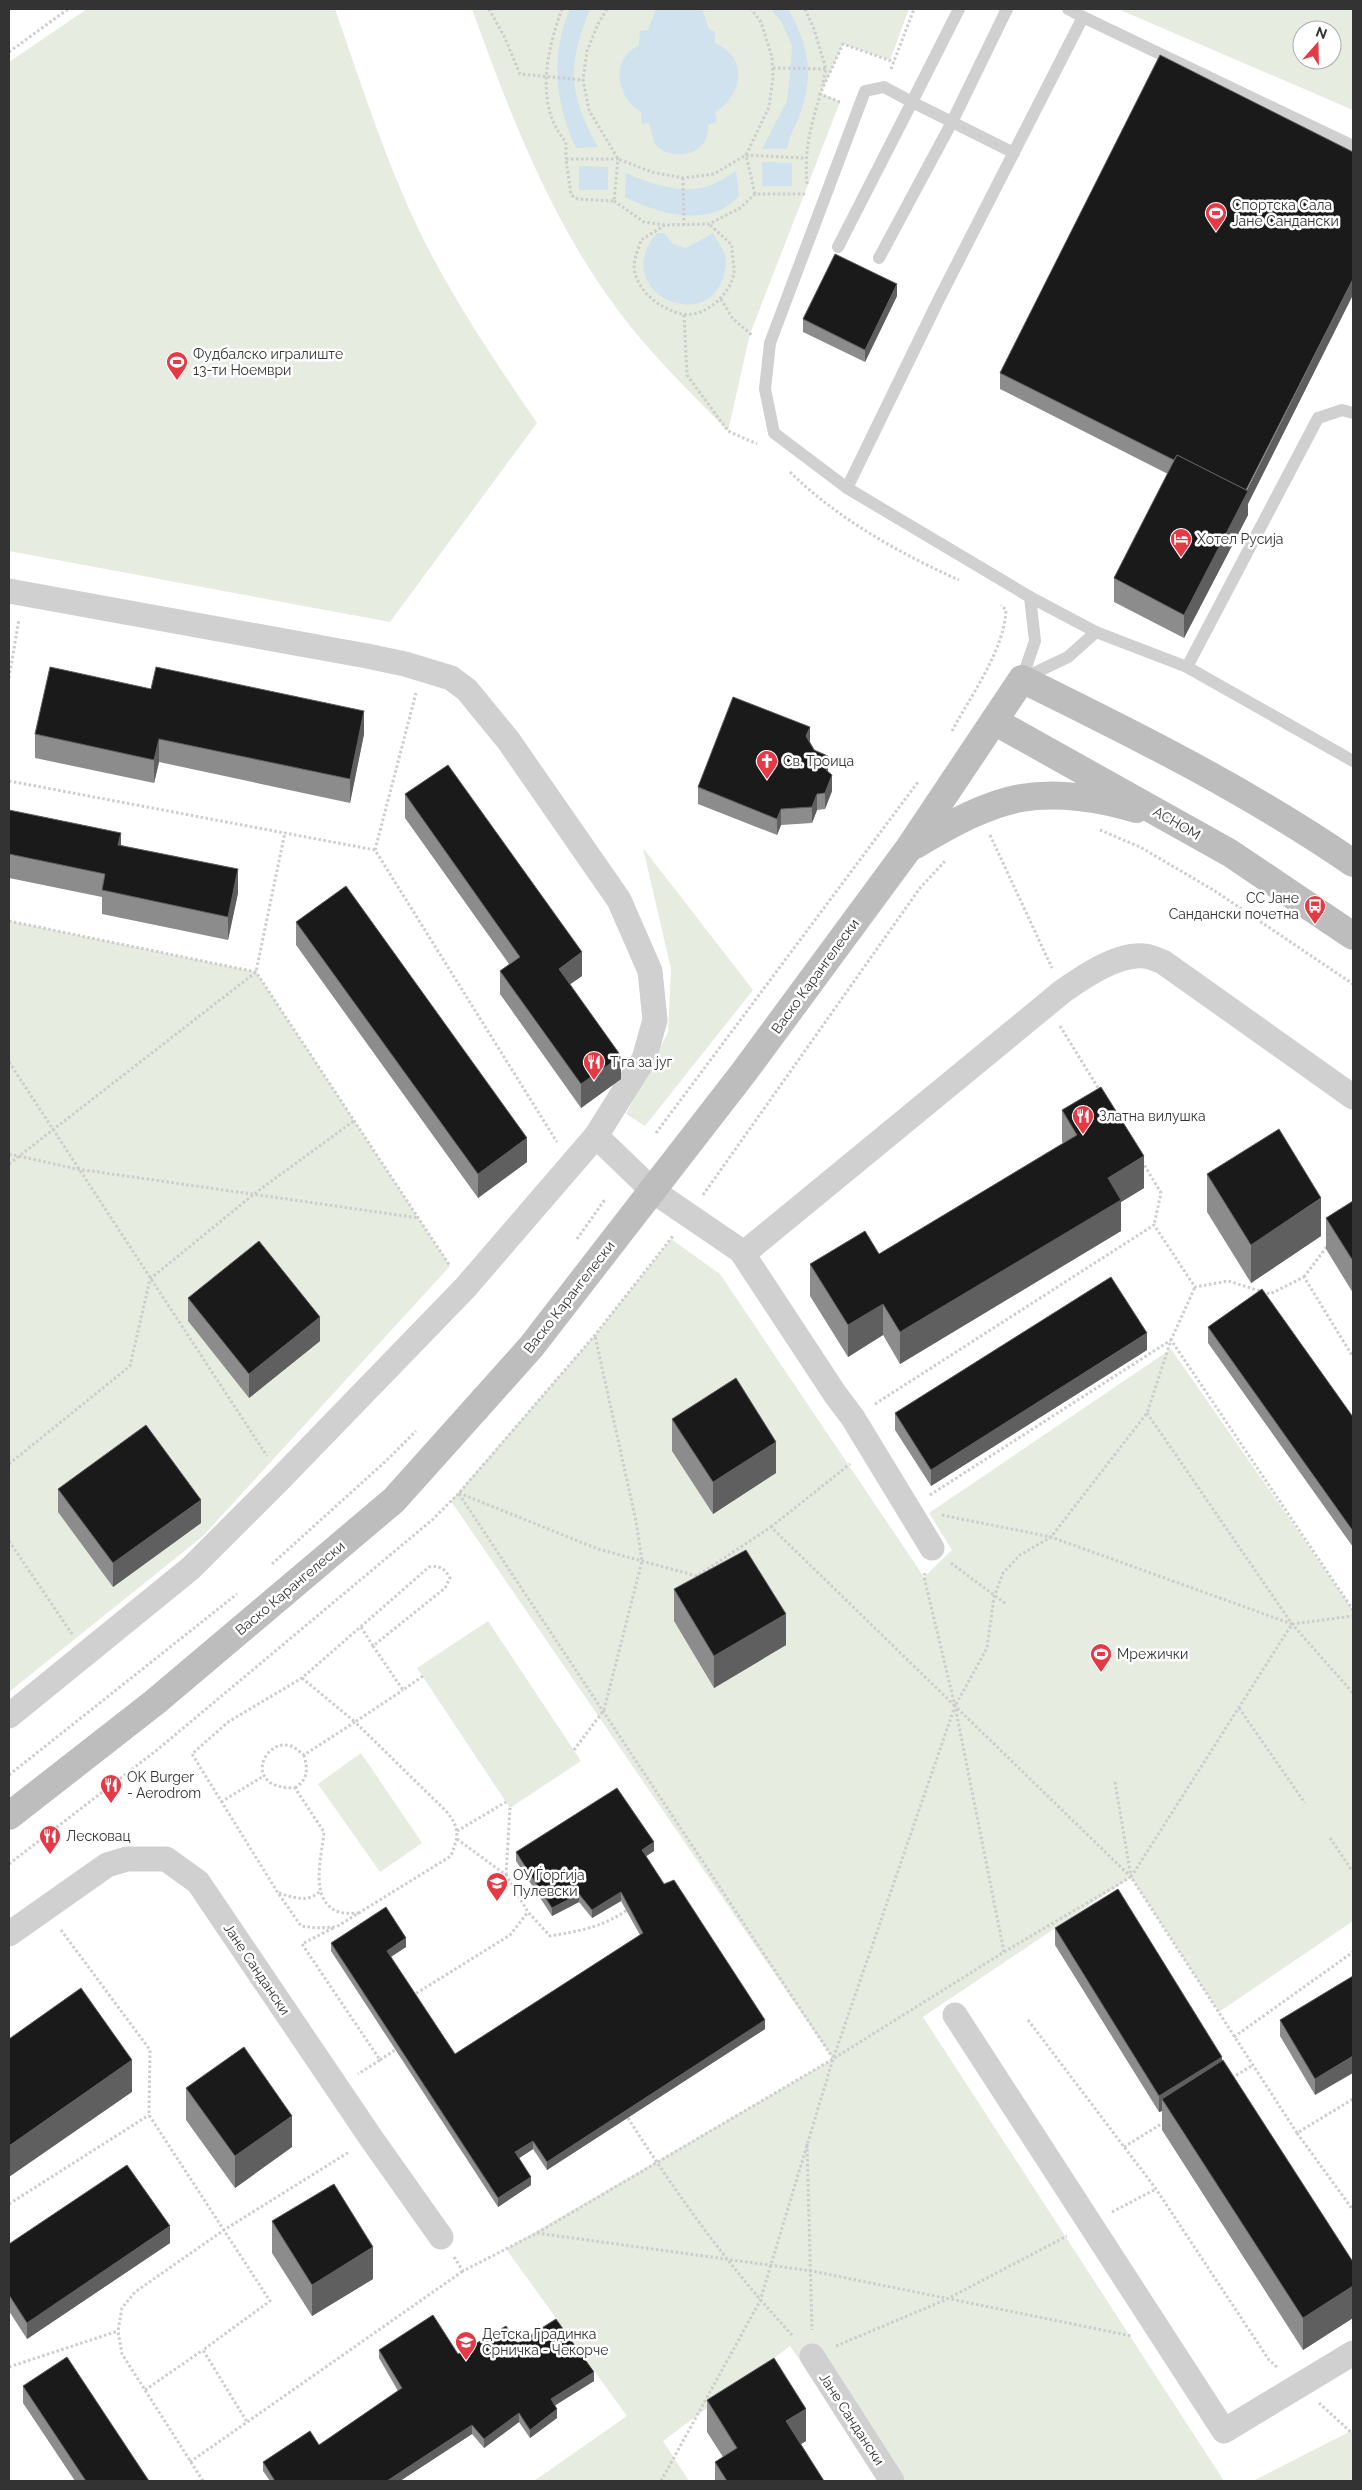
<svg xmlns="http://www.w3.org/2000/svg" width="1362" height="2490" font-family="Raleway,sans-serif">
<style>
.green{fill:#e6ecdf;fill-rule:evenodd}
.water{fill:#cfe2ee}
.lines{fill:none;stroke-linecap:round;stroke-linejoin:round}
.path{stroke:#cdcdcd;stroke-width:3;stroke-dasharray:2.5 2.5;stroke-linecap:butt}
.lane{stroke:#d0d0d0;stroke-width:12}
.street{stroke:#d0d0d0;stroke-width:25}
.secondary{stroke:#bdbdbd;stroke-width:28}
.wall{fill:#8c8c8c}
.shaded-wall{fill:#5f5f5f}
.building{fill:#1a1a1a;stroke:#5f5f5f}
.labels{text-anchor:middle;dominant-baseline:central;stroke-width:5;stroke-linejoin:round;paint-order:stroke}
.poi-label{font-size:14px;fill:#333;stroke:#fff;text-anchor:start}
.street-label{font-size:14px;fill:#333;stroke:#fff}
</style>
<rect width="100%" height="100%" fill="#fff"/>
<!-- green -->
<g class="green">
<path d="M87 9H335C364 92 391 178 432 256 463 314 500 369 537 423L390 622 9 551V62Z"/>
<path d="M472 9H909L890 60 843 44 821 93 840 102 750 334 728 431C695 397 660 363 630 326 554 230 513 122 472 9Z"/>
<path d="M1118 9H1353V110ZM1302 30H1332V60H1302Z"/>
<polygon points="643,848 753,990 645,1126 626,1114 668,1032 671,969"/>
<polygon points="9,921 256,972 450,1266 203,1536 9,1692"/>
<polygon points="671,1239 720,1274 924,1577 952,1550 929,1513 1171,1349 1353,1610 1353,1921 1219,2012 1131,1877 923,2017 1224,2481 883,2481 790,2346 663,2441 689,2481 534,2481 627,2416 506,2249 833,2059 451,1501 595,1335"/>
<polygon points="488,1621 581,1761 510,1808 417,1668"/>
<polygon points="361,1753 422,1843 380,1872 318,1784"/>
<polygon points="1351,2431 1353,2434 1353,2481 1253,2481"/>
</g>
<!-- water -->
<g class="water">
<path d="M570 9H590C567 66 568 93 598 147L576 148C555 103 550 55 570 9Z"/>
<path d="M656 9H702L709 29 715 32V43C748 57 744 95 715 112L717 122 709 124C707 132 708 139 702 145 691 158 663 158 654 142 652 136 651 129 649 123L642 124 641 112C616 97 610 59 639 45L640 31 648 30Z"/>
<path d="M771 9H788C809 45 815 77 799 117 793 130 790 135 787 149H762L787 101 790 73 792 46 782 23Z"/>
<polygon points="762,162 792,163 792,186 762,186"/>
<polygon points="579,166 608,167 608,190 579,190"/>
<path d="M736 171 739 196C710 229 658 214 625 197L626 173C650 184 683 195 709 186 719 182 728 176 736 171Z"/>
<path d="M657 233H664L673 244 686 248 713 233C716 240 722 246 724 253 728 262 725 275 721 283 698 333 610 288 657 233Z"/>
</g>
<g class="lines">
<!-- path -->
<g class="path">
<polyline points="489,9 504,36 520,74 583,80"/>
<path d="M562 9C547 49 534 106 566 142V159"/>
<polyline points="607,9 598,24 587,51 583,80 589,110 618,159 652,172 683,178 714,174 746,155 769,107 773,78 772,57 761,22 751,9"/>
<polyline points="805,9 814,29 826,69 822,86"/>
<polyline points="9,52 68,9"/>
<polyline points="773,68 826,69"/>
<polyline points="891,69 914,9"/>
<polyline points="840,102 820,94 843,44 894,62"/>
<polygon points="566,159 618,159 614,201 578,199 571,195"/>
<polyline points="683,178 684,225"/>
<path d="M807 184C804 148 811 126 821 92"/>
<polyline points="755,194 746,155 805,158"/>
<polyline points="614,201 644,222 665,225 709,224 740,208 755,194 805,194"/>
<path d="M665 225 641 240C639 247 634 258 634 266 635 290 661 310 682 314 704 319 732 293 734 272 734 264 732 254 732 245L709 224"/>
<polyline points="721,299 733,319 753,336"/>
<polyline points="684,315 687,375 728,431 757,444"/>
<path d="M790 472C838 519 899 553 959 580"/>
<polyline points="9,678 19,619"/>
<path d="M952 731C971 695 1004 651 1006 610L1001 605"/>
<polyline points="9,781 375,850 557,1142"/>
<polyline points="1100,830 1140,847 1215,891 1353,984"/>
<polyline points="990,835 1052,968"/>
<polyline points="375,850 416,693"/>
<polyline points="9,921 256,972 450,1266"/>
<polyline points="1060,1026 1100,1091"/>
<polyline points="9,1062 267,1456"/>
<polyline points="656,1133 918,782"/>
<polyline points="9,1154 77,1169 419,1218"/>
<polyline points="1142,1161 1161,1193 1154,1225"/>
<polyline points="9,1164 256,972 285,832"/>
<polyline points="703,1195 920,888 946,860"/>
<polyline points="577,1239 606,1198"/>
<polyline points="1304,1277 1328,1245"/>
<polyline points="875,1404 1154,1225 1195,1287 1228,1281 1270,1294 1304,1277 1353,1357"/>
<polyline points="1147,1413 1292,1624 1353,1693"/>
<polyline points="9,1464 130,1366 150,1279 254,1194 355,1120"/>
<polyline points="459,1493 598,1549 697,1576 771,1527 955,1706 987,1648 994,1597 1003,1573 1020,1555 1051,1537 1147,1413 1171,1340 1195,1287"/>
<polyline points="459,1494 833,2058"/>
<polyline points="930,1495 1171,1340 1353,1610"/>
<polyline points="942,1515 1051,1537 1292,1624"/>
<polyline points="771,1527 850,1464"/>
<polyline points="9,1541 72,1634"/>
<polyline points="951,1563 1006,1604"/>
<polyline points="272,1564 387,1460 416,1431"/>
<polyline points="925,1573 924,1577 955,1706 1004,1952"/>
<polyline points="361,1627 373,1646"/>
<polyline points="302,1678 355,1722 403,1690"/>
<polyline points="1239,1708 1305,1803"/>
<polyline points="574,1750 604,1710 642,1561 636,1521 595,1336"/>
<polyline points="9,1775 237,1594"/>
<polyline points="1115,1782 1131,1877"/>
<path d="M295 1788C308 1779 308 1770 304 1755"/>
<polyline points="221,1802 262,1777"/>
<polyline points="457,1831 506,1802"/>
<polyline points="1330,1838 1353,1872"/>
<path d="M457 1839 506 1875 528 1912 550 1936C579 1931 603 1927 627 1910"/>
<polyline points="9,1864 157,1750 432,1520 459,1493 595,1335 673,1236"/>
<polyline points="506,1875 510,1808"/>
<polyline points="1131,1877 1292,1624 1353,1616"/>
<path d="M279 1893C294 1898 309 1903 320 1891"/>
<path d="M359 1913C353 1913 345 1914 339 1912 308 1901 322 1856 324 1832L295 1788C241 1789 264 1737 291 1746 296 1748 300 1752 304 1755L355 1722 446 1811C460 1828 459 1835 451 1856L336 1927 317 1928 301 1926 278 1893 192 1754 228 1722 302 1678 429 1567C440 1565 445 1569 450 1578L445 1588 373 1646 403 1690 423 1676"/>
<polyline points="333,1928 302,1944 380,2060 358,2074"/>
<polyline points="61,1930 150,2050 149,2115 270,2301 203,2350 247,2422"/>
<polyline points="412,1996 510,1935 528,1912"/>
<polyline points="1028,2020 1156,2189 1269,2360 1278,2368"/>
<polyline points="1234,2037 1353,1952"/>
<polyline points="380,2060 395,2050"/>
<polyline points="1232,2078 1253,2065"/>
<path d="M628 2118C677 2195 732 2271 794 2337"/>
<polyline points="1297,2133 1353,2210"/>
<polyline points="807,2144 812,2330"/>
<polyline points="1124,2147 1166,2121"/>
<polyline points="9,2204 149,2115"/>
<polyline points="1112,2212 1156,2189"/>
<polyline points="537,2233 812,2271 1132,2336"/>
<polyline points="454,2257 463,2271 537,2233 833,2059 955,1706 1131,1877"/>
<polyline points="836,2346 945,2300 1067,2236"/>
<polyline points="9,2367 118,2331"/>
<polyline points="145,2390 203,2350"/>
<polyline points="1319,2403 1353,2434"/>
<polyline points="190,2462 463,2271"/>
<polyline points="203,2481 122,2354 118,2331 122,2308 135,2292 224,2230 349,2152"/>
<polyline points="661,2481 760,2301 833,2059 1004,1952 1131,1877 1297,2133 1353,2099"/>
</g>
<!-- lane -->
<g class="lane">
<polyline points="959,9 912,102 884,87 865,91 770,343 765,389 774,433 847,488 1030,597 1096,632 1187,667 1353,761"/>
<polyline points="1068,9 1083,17"/>
<polyline points="838,247 912,102 1014,153"/>
<polyline points="879,258 952,122 1007,9"/>
<polyline points="847,488 939,299 1083,17 1353,146"/>
<polyline points="1187,667 1318,418 1342,410 1353,413"/>
<polyline points="1022,679 1068,657 1096,632"/>
<polyline points="1022,679 1035,641 1030,597"/>
</g>
<!-- street -->
<g class="street">
<polyline points="9,591 367,656 405,664 451,678 467,690 508,740 619,900 650,971 655,1020 644,1059 596,1136 465,1288 281,1478 191,1568 9,1716"/>
<polyline points="596,1136 653,1191 741,1251 835,1394 853,1418 932,1548"/>
<path d="M743 1254 1063 991C1083 977 1118 953 1144 956 1150 956 1157 960 1163 962L1353 1097"/>
<polyline points="9,1934 107,1865 127,1859 166,1859 198,1882 371,2138 441,2237"/>
<polyline points="955,2015 1224,2431 1353,2353"/>
<polyline points="812,2356 892,2481"/>
</g>
<!-- secondary -->
<g class="secondary">
<polyline points="994,721 1230,853 1353,936"/>
<path d="M915 845C948 826 983 805 1021 798 1057 792 1101 798 1136 809"/>
<path d="M9 1816 155 1702 394 1500 531 1347 744 1072 909 848 1022 679C1136 735 1248 791 1353 863"/>
</g>
</g>
<!-- wall -->
<g class="wall">
<polygon points="1160,55 1248,504 1248,515 1184,638 1114,602 1114,578 1168,474 1000,389 1000,373"/>
<polygon points="897,296 865,362 803,332 803,319"/>
<polygon points="151,689 364,734 350,803 159,762 154,783 35,758 35,734"/>
<polygon points="810,742 828,772 832,791 825,809 817,810 812,823 781,825 777,835 698,804 698,787"/>
<polygon points="405,794 582,976 570,984 621,1079 581,1108 500,994 500,971 509,964 405,818"/>
<polygon points="9,810 121,845 238,893 228,940 102,914 102,897 9,878"/>
<polygon points="296,922 527,1162 478,1198 296,945"/>
<polygon points="1062,1110 1144,1188 1121,1202 1121,1231 900,1364 883,1335 848,1357 810,1296 810,1264 879,1254 1063,1143 1062,1142"/>
<polygon points="1207,1174 1321,1236 1251,1283 1207,1212"/>
<polygon points="1353,1201 1353,1293 1326,1249 1326,1218"/>
<polygon points="188,1298 320,1341 249,1398 188,1321"/>
<polygon points="1208,1327 1353,1417 1353,1547 1208,1343"/>
<polygon points="1147,1350 931,1486 895,1430 895,1413"/>
<polygon points="672,1419 776,1473 713,1514 672,1451"/>
<polygon points="58,1489 201,1523 113,1587 58,1512"/>
<polygon points="674,1589 786,1645 714,1688 674,1621"/>
<polygon points="654,1851 646,1856 664,1884 765,2029 547,2170 533,2149 519,2158 531,2185 498,2207 331,1951 331,1943 406,1947 391,1957 455,2054 640,1935 621,1901 592,1918 579,1902 552,1916 516,1861 516,1852"/>
<polygon points="1055,1928 1222,2060 1353,2262 1353,2318 1303,2350 1162,2130 1162,2111 1159,2112 1055,1945"/>
<polygon points="1353,1976 1315,2095 1280,2036 1280,2020"/>
<polygon points="186,2088 292,2147 235,2188 186,2120"/>
<polygon points="272,2221 373,2279 312,2316 272,2253"/>
<polygon points="170,2243 27,2339 9,2311 9,2244"/>
<polygon points="518,2343 594,2381 555,2405 557,2418 530,2438 519,2422 484,2448 472,2434 400,2481 270,2481 263,2471 263,2462 319,2445 398,2391 379,2358 379,2350 458,2354"/>
<polygon points="23,2386 149,2481 75,2481 23,2403"/>
<polygon points="707,2400 806,2441 801,2444 824,2481 715,2481 715,2462 723,2457 707,2432"/>
</g>
<!-- shaded-wall -->
<g class="shaded-wall">
<polygon points="1353,279 1353,295 1248,504 1248,515 1184,638 1184,615"/>
<polygon points="897,284 897,296 865,362 865,350"/>
<polygon points="364,711 364,734 350,803 350,779"/>
<polygon points="810,727 810,744 806,736"/>
<polygon points="159,739 159,762 154,783 154,760"/>
<polygon points="828,756 828,773 826,770"/>
<polygon points="832,775 832,791 825,809 825,793"/>
<polygon points="817,794 817,810 812,823 812,807"/>
<polygon points="781,809 781,825 777,835 777,819"/>
<polygon points="121,833 121,856 118,845"/>
<polygon points="238,869 238,893 228,940 228,917"/>
<polygon points="582,952 582,976 559,992 559,969"/>
<polygon points="621,1056 621,1079 581,1108 581,1084"/>
<polygon points="527,1138 527,1162 478,1198 478,1174"/>
<polygon points="1144,1156 1144,1188 1121,1202 1121,1231 900,1364 900,1332 1108,1178"/>
<polygon points="1321,1198 1321,1236 1251,1283 1251,1245"/>
<polygon points="883,1304 883,1335 848,1357 848,1325"/>
<polygon points="320,1317 320,1341 249,1398 249,1374"/>
<polygon points="1147,1333 1147,1350 931,1486 931,1470"/>
<polygon points="776,1442 776,1473 713,1514 713,1482"/>
<polygon points="201,1500 201,1523 113,1587 113,1563"/>
<polygon points="786,1614 786,1645 714,1688 714,1656"/>
<polygon points="654,1842 654,1851 642,1859 642,1850"/>
<polygon points="621,1892 621,1901 592,1918 592,1910"/>
<polygon points="579,1894 579,1902 552,1916 552,1908"/>
<polygon points="406,1938 406,1947 387,1959 387,1951"/>
<polygon points="765,2020 765,2029 547,2170 547,2162"/>
<polygon points="1353,2056 1353,2073 1315,2095 1315,2079"/>
<polygon points="1222,2057 1222,2074 1162,2099 1162,2111 1159,2112 1159,2096"/>
<polygon points="132,2060 132,2092 9,2177 9,2146"/>
<polygon points="292,2116 292,2147 235,2188 235,2156"/>
<polygon points="533,2141 533,2149 515,2161 515,2152"/>
<polygon points="531,2177 531,2185 498,2207 498,2198"/>
<polygon points="170,2226 170,2243 27,2339 27,2323"/>
<polygon points="373,2247 373,2279 312,2316 312,2285"/>
<polygon points="1353,2286 1353,2318 1303,2350 1303,2318"/>
<polygon points="594,2372 594,2381 551,2408 551,2399"/>
<polygon points="557,2409 557,2418 530,2438 530,2430"/>
<polygon points="806,2409 806,2441 786,2453 786,2421"/>
<polygon points="519,2413 519,2422 484,2448 484,2439"/>
<polygon points="472,2425 472,2434 400,2481 387,2481"/>
</g>
<!-- building -->
<g class="building">
<polygon points="1160,55 1353,152 1353,279 1246,490 1177,455 1174,460 1000,373"/>
<polygon points="835,254 897,284 865,350 803,319"/>
<polygon points="1177,455 1248,491 1184,615 1114,578"/>
<polygon points="50,667 151,689 156,667 364,711 350,779 159,739 154,760 35,734"/>
<polygon points="733,697 810,727 806,736 814,750 828,756 826,770 832,775 825,793 817,794 812,807 781,809 777,819 698,787"/>
<polygon points="448,765 582,952 559,969 621,1056 581,1084 500,971 520,957 405,794"/>
<polygon points="9,810 121,833 118,845 238,869 228,917 102,890 105,874 9,854"/>
<polygon points="346,886 527,1138 478,1174 296,922"/>
<polygon points="1101,1087 1144,1156 1108,1178 1121,1200 900,1332 883,1304 848,1325 810,1264 865,1231 879,1254 1077,1135 1062,1110"/>
<polygon points="1279,1129 1321,1198 1251,1245 1207,1174"/>
<polygon points="1353,1201 1353,1261 1326,1218"/>
<polygon points="259,1241 320,1317 249,1374 188,1298"/>
<polygon points="1111,1277 1147,1333 931,1470 895,1413"/>
<polygon points="1262,1289 1353,1417 1353,1531 1208,1327"/>
<polygon points="736,1378 776,1442 713,1482 672,1419"/>
<polygon points="146,1425 201,1500 113,1563 58,1489"/>
<polygon points="746,1550 786,1614 714,1656 674,1589"/>
<polygon points="617,1788 654,1842 642,1850 664,1884 674,1880 765,2020 547,2162 533,2141 515,2152 531,2177 498,2198 331,1943 386,1907 406,1938 387,1951 455,2054 643,1933 621,1892 592,1910 579,1894 552,1908 516,1852"/>
<polygon points="1118,1889 1222,2057 1159,2096 1055,1928"/>
<polygon points="1353,1976 1353,2056 1315,2079 1280,2020"/>
<polygon points="81,1988 132,2060 9,2146 9,2039"/>
<polygon points="244,2047 292,2116 235,2156 186,2088"/>
<polygon points="1223,2060 1353,2262 1353,2286 1303,2318 1162,2099"/>
<polygon points="127,2165 170,2226 27,2323 9,2295 9,2244"/>
<polygon points="334,2184 373,2247 312,2285 272,2221"/>
<polygon points="433,2315 458,2354 506,2326 518,2343 556,2319 594,2372 551,2399 557,2409 530,2430 519,2413 484,2439 472,2425 387,2481 275,2481 263,2462 310,2431 319,2445 402,2388 379,2350"/>
<polygon points="67,2357 149,2481 86,2481 23,2386"/>
<polygon points="774,2358 806,2409 786,2421 824,2481 727,2481 715,2462 737,2448 707,2400"/>
</g>
<!-- icons -->
<defs>
<g id="stadium-pin" transform="scale(1.125)"><path d="M0 17L-7.5 6A9.5 9.5 0 1 1 7.5 6Z" fill="#e63946" stroke="#fff"/><path d="M0-5a6.5 5 0 1 0 0 10a6.5 5 0 1 0 0-10ZM-3.5-1.8h7v3.6h-7Z" fill="#fff"/></g>
<g id="hotel-pin" transform="scale(1.125)"><path d="M0 17L-7.5 6A9.5 9.5 0 1 1 7.5 6Z" fill="#e63946" stroke="#fff"/><path d="M-6-4.5h1.5V1H6V5H4.5V3h-9V5H-6ZM-4 0a1.8 1.8 0 1 1 3.6 0ZM.5 0V-2.5h3Q6-2.5 6 0Z" fill="#fff"/></g>
<g id="church-pin" transform="scale(1.125)"><path d="M0 17L-7.5 6A9.5 9.5 0 1 1 7.5 6Z" fill="#e63946" stroke="#fff"/><path d="M-1.2-6h2.4v3.5h3.3v2.4h-3.3V6h-2.4V-.1h-3.3v-2.4h3.3Z" fill="#fff"/></g>
<g id="bus-pin" transform="scale(1.125)"><path d="M0 17L-7.5 6A9.5 9.5 0 1 1 7.5 6Z" fill="#e63946" stroke="#fff"/><path d="M-5-6H5V4H4V6H2V4H-2V6H-4V4H-5ZM-3.5-4V0h7V-4ZM-3.5 1.2v1.5H-2V1.2ZM2 1.2v1.5H3.5V1.2Z" fill="#fff"/></g>
<g id="restaurant-pin" transform="scale(1.125)"><path d="M0 17L-7.5 6A9.5 9.5 0 1 1 7.5 6Z" fill="#e63946" stroke="#fff"/><path d="M-5-6h1v4h1v-4h1v4h1v-4h1v5L-1.5 .5V6h-2V.5L-5-1ZM5-6V6H3V1.5H1.5Q1.5-4 5-6Z" fill="#fff"/></g>
<g id="school-pin" transform="scale(1.125)"><path d="M0 17L-7.5 6A9.5 9.5 0 1 1 7.5 6Z" fill="#e63946" stroke="#fff"/><path d="M0-5L7-2L0 1L-7-2ZM-4 1L0 2.5L4 1V4Q0 6-4 4Z" fill="#fff"/></g>
</defs>
<g fill-rule="evenodd">
<use href="#stadium-pin" x="1216" y="213"/>
<use href="#stadium-pin" x="177" y="362"/>
<use href="#hotel-pin" x="1181" y="539"/>
<use href="#church-pin" x="767" y="761"/>
<use href="#bus-pin" x="1315" y="906"/>
<use href="#restaurant-pin" x="594" y="1062"/>
<use href="#restaurant-pin" x="1083" y="1116"/>
<use href="#stadium-pin" x="1101" y="1654"/>
<use href="#restaurant-pin" x="111" y="1785"/>
<use href="#restaurant-pin" x="50" y="1836"/>
<use href="#school-pin" x="497" y="1883"/>
<use href="#school-pin" x="466" y="2342"/>
</g>
<g class="labels">
<!-- poi labels -->
<g class="poi-label">
<text x="1232" y="205">Спортска Сала<tspan x="1232" dy="16">Јане Сандански</tspan></text>
<text x="193" y="354">Фудбалско игралиште<tspan x="193" dy="16">13-ти Ноември</tspan></text>
<text x="1197" y="539">Хотел Русија</text>
<text x="783" y="761">Св. Троица</text>
<text x="1299" y="898" text-anchor="end">СС Јане<tspan x="1299" dy="16">Сандански почетна</tspan></text>
<text x="610" y="1062">Т'га за југ</text>
<text x="1099" y="1116">Златна вилушка</text>
<text x="1117" y="1654">Мрежички</text>
<text x="127" y="1777">OK Burger<tspan x="127" dy="16">- Aerodrom</tspan></text>
<text x="66" y="1836">Лесковац</text>
<text x="513" y="1875">ОУ Ѓорѓија<tspan x="513" dy="16">Пулевски</tspan></text>
<text x="482" y="2334">Детска Градинка<tspan x="482" dy="16">Срничка - Чекорче</tspan></text>
</g>
<!-- street labels -->
<g class="street-label">
<text transform="translate(1177 823) rotate(30)">АСНОМ</text>
<text transform="translate(815 976) rotate(-54)">Васко Карангелески</text>
<text transform="translate(569 1297) rotate(-52)">Васко Карангелески</text>
<text transform="translate(290 1588) rotate(-40)">Васко Карангелески</text>
<text transform="translate(257 1969) rotate(56)">Јане Сандански</text>
<text transform="translate(852 2419) rotate(57)">Јане Сандански</text>
</g>
</g>
<!-- border -->
<rect width="1362" height="2490" fill="none" stroke="#333333" stroke-width="20"/>
<!-- north arrow -->
<g transform="translate(1317 45) rotate(20)"><circle r="24" fill="#ffffff" stroke="#adadad"/>
<path d="M0-4L9 19L0 12L-9 19Z" fill="#e63946"/>
<text y="-8" font-size="14" font-weight="bold" text-anchor="middle" fill="#333333">N</text>
</g>
</svg>
